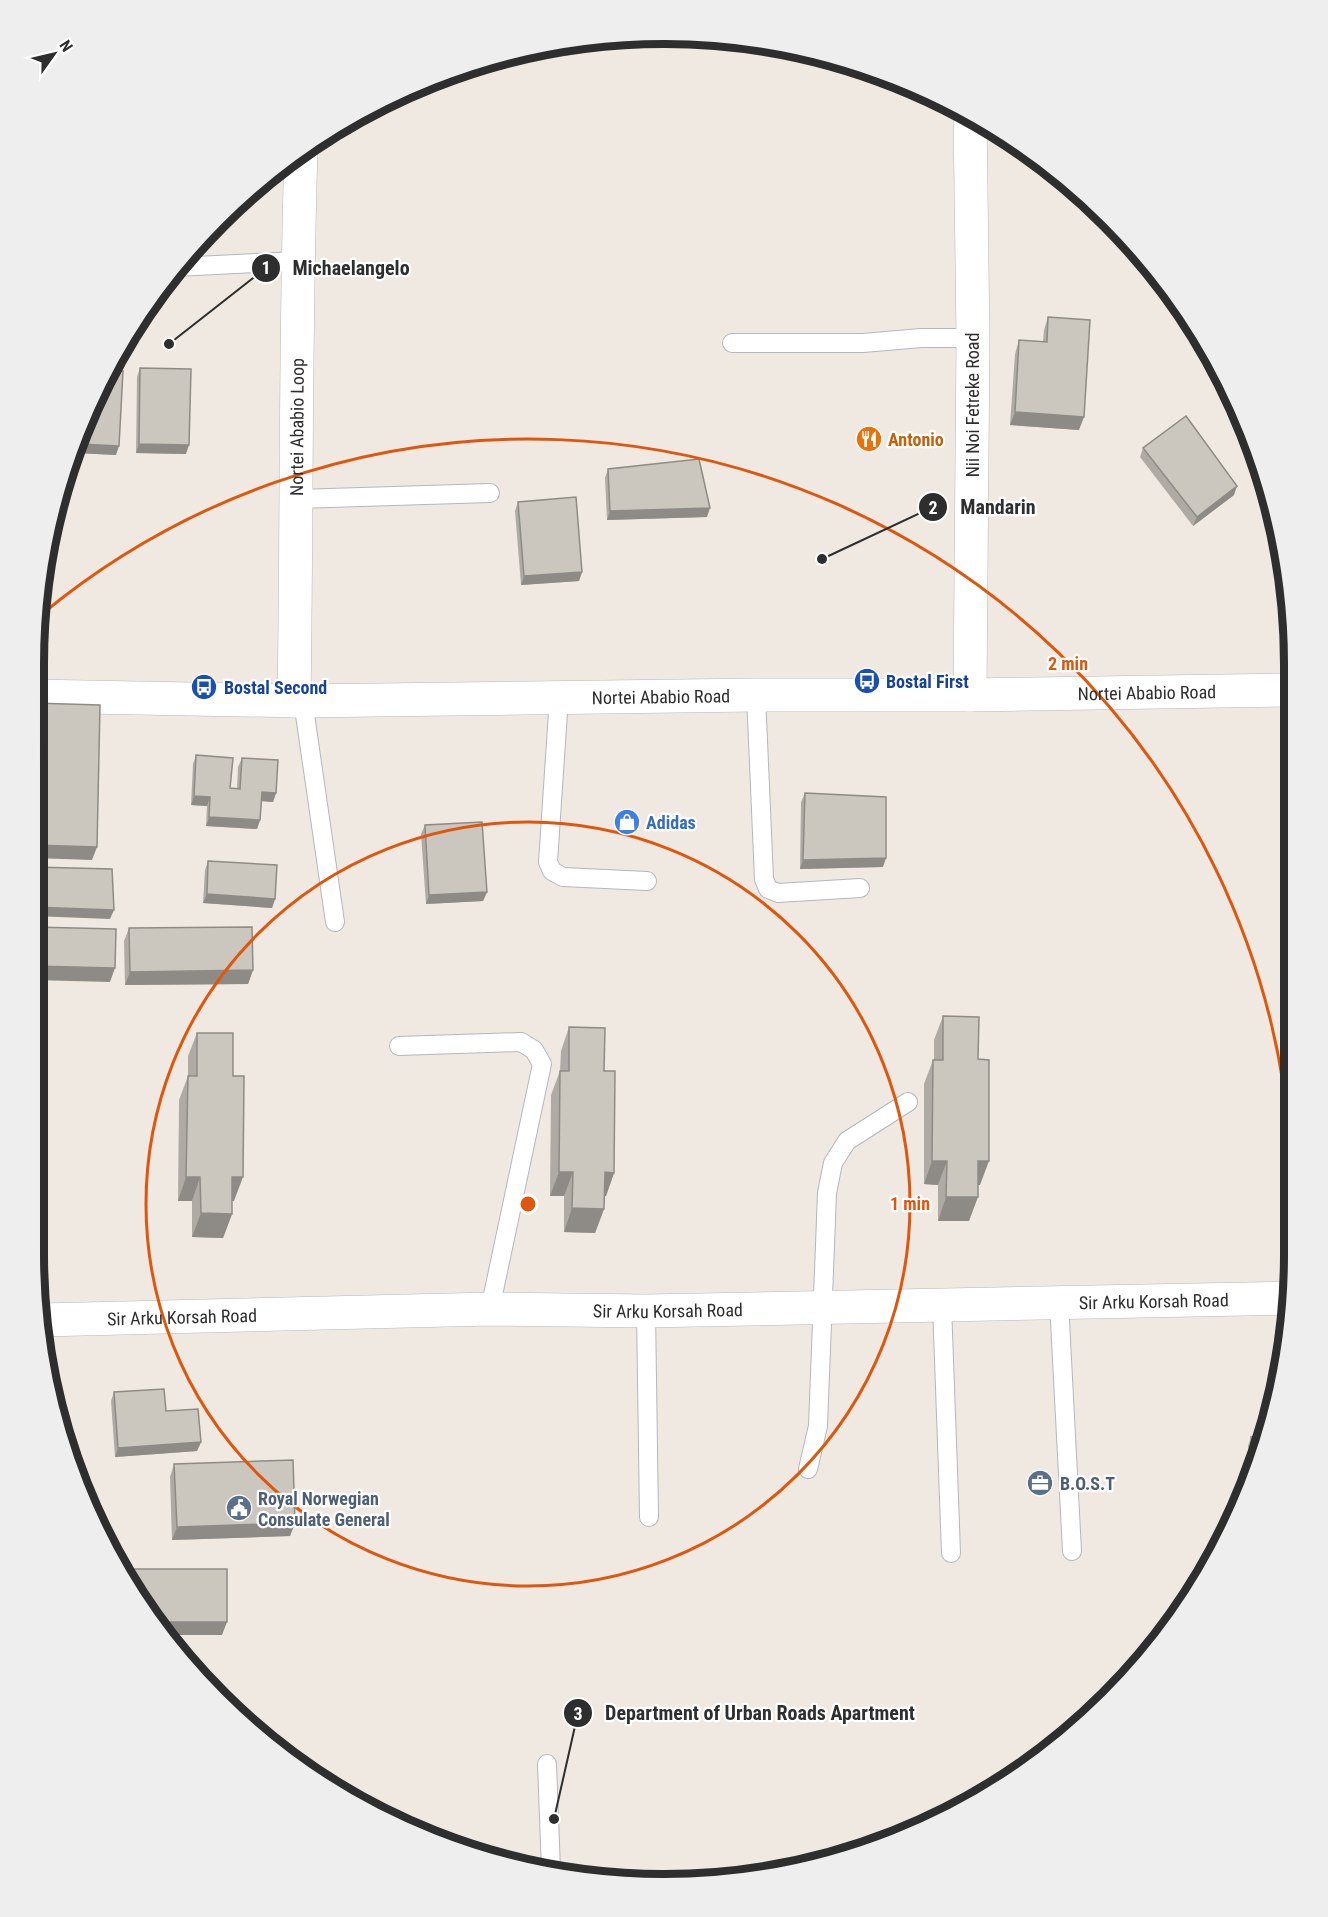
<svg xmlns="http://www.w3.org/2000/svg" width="1328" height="1917" font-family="'Roboto Condensed',sans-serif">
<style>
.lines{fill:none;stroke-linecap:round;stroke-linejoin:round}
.lane-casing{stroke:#b4b7c1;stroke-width:20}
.street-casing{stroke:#b4b7c1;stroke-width:34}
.lane{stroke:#fff;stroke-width:18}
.street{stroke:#fff;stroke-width:33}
.wall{fill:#afaba4}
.shaded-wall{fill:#8e8b86}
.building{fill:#cbc7bf;stroke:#8e8b86;stroke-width:1.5}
.ring{fill:none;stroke:#df570e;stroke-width:3}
.labels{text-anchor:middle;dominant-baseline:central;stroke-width:4.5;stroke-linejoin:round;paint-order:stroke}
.street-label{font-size:18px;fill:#2e2e2e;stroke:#fff}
.food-label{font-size:18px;font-weight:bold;fill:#c56008;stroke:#fff;text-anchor:start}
.transit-label{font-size:18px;font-weight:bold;fill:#164399;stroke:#fff;text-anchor:start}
.shop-label{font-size:18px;font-weight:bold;fill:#366cbe;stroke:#fff;text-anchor:start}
.service-label{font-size:18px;font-weight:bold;fill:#4e5e75;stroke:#fff;text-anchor:start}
.rim{fill:none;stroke:#2e2e2e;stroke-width:8}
.centre{fill:#df570e;stroke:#fff;stroke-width:3}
.ring-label{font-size:18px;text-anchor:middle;font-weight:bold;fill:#df570e;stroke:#fff;stroke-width:4.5;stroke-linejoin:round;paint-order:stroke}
.leader{fill:none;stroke:#2e2e2e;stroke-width:2}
.callout-dot{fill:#2e2e2e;stroke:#fff;stroke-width:2}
.mark-label{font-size:18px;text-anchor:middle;font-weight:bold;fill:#fff}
.callout-label{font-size:20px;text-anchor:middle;font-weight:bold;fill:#2e2e2e;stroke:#fff;stroke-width:4.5;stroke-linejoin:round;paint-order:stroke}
</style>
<rect width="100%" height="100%" fill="#efe9e1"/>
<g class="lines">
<!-- lane casing -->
<g class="lane-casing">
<g id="lane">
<polyline points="176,267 297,261"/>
<polyline points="732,343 863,343 921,338 973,338"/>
<polyline points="297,499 490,493"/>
<polyline points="756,695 764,879 768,889 778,893 860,888"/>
<polyline points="559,697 548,862 552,871 563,877 647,881"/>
<polyline points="303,701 335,922"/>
<polyline points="399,1046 521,1042 534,1050 542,1064 490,1309"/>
<polyline points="1059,1302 1072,1551"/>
<polyline points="942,1305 951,1553"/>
<polyline points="646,1311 649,1517"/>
<polyline points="808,1469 818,1426 827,1193 833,1163 847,1141 908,1102"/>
<polyline points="547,1764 551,1870"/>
</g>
</g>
<!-- street casing -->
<g class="street-casing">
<g id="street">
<polyline points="970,115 973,338 970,695"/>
<path id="s1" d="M33 696 303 701 756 695H970L1290 690"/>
<path id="s2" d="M294 701C297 518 295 335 301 152"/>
<path id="s3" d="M42 1320 490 1309 646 1311 1293 1298"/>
</g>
</g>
<!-- lane -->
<use href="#lane" class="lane"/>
<!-- street -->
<use href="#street" class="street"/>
</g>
<!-- wall -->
<g class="wall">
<polygon points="753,42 819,53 753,52"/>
<polygon points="1048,317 1079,430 1010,425 1015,354 1019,340 1043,342 1044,330"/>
<polygon points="140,368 186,454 136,453 137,377"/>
<polygon points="81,423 116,455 76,453 77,435"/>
<polygon points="1143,448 1234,495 1193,526 1140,457"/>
<polygon points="608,469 707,517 607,520 605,478"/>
<polygon points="518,502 582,572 579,581 521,585 515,511"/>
<polygon points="196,755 230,788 237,789 238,767 242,758 276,793 273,802 262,801 260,820 257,829 206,826 207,806 191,805 193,764"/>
<polygon points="805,793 883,867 800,869 801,802"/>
<polygon points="425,825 487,892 483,901 426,904 421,834"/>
<polygon points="208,861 275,899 272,908 203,903 205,870"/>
<polygon points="1288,919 1292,919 1292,974 1285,974 1285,928"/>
<polygon points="129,928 253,970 248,984 125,985 124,941"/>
<polygon points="943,1016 978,1059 980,1185 978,1185 969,1221 938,1221 938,1185 924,1184 924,1084 933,1060 934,1060 934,1040"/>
<polygon points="569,1027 604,1071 614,1173 606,1196 604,1196 604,1209 595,1233 564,1232 564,1196 550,1196 551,1095 560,1071 561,1051"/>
<polygon points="197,1033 233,1076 234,1201 232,1201 232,1214 223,1238 192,1237 192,1201 178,1201 179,1100 188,1076 188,1056"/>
<polygon points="114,1392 166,1411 201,1442 197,1451 115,1457 111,1401"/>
<polygon points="1266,1435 1251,1475 1248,1446 1251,1437"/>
<polygon points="174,1464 295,1523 290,1536 172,1540 170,1477"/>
</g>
<!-- shaded-wall -->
<g class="shaded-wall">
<polygon points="756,43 819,53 753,52"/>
<polygon points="1015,412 1084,417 1079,430 1010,425"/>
<polygon points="80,444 119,446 116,455 76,453"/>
<polygon points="139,444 189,445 186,454 136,453"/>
<polygon points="1237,486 1234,495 1193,526 1197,517"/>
<polygon points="710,508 707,517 607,520 610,511"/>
<polygon points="582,572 579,581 521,585 524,576"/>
<polygon points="262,792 276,793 273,802 259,801"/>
<polygon points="194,796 210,797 207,806 191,805"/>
<polygon points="209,817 260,820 257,829 206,826"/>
<polygon points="33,845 97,847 92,860 33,858"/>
<polygon points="886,858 883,867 800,869 803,860"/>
<polygon points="487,892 483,901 426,904 429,895"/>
<polygon points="207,894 275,899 272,908 203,903"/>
<polygon points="33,907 114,910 110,919 33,916"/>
<polygon points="1288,965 1292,965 1292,974 1285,974"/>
<polygon points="33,966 115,968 110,982 33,980"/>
<polygon points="253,970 248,984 125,985 130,972"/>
<polygon points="932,1161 947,1161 938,1185 924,1184"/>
<polygon points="978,1161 989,1161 980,1185 970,1185"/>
<polygon points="559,1172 573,1172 564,1196 550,1196"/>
<polygon points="605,1172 614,1173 606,1196 596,1196"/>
<polygon points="186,1177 200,1177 192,1201 178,1201"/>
<polygon points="232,1177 243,1177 234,1201 224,1201"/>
<polygon points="946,1197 978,1197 969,1221 938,1221"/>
<polygon points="572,1208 604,1209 595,1233 564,1232"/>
<polygon points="201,1213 232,1214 223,1238 192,1237"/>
<polygon points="201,1442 197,1451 115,1457 118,1448"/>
<polygon points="295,1523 290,1536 172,1540 177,1527"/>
<polygon points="156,1622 227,1622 222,1635 167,1635"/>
</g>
<!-- building -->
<g class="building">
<polygon points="1048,317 1090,320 1084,417 1015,412 1019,340 1047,342"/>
<polygon points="140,368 191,369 189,445 139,444"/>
<polygon points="107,370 123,371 119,446 80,444 81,423"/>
<polygon points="1186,416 1237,486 1197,517 1143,448"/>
<polygon points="699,459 710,508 610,511 608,469"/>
<polygon points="576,497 582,572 524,576 518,502"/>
<polygon points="33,703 100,705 97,847 33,845"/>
<polygon points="196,755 233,758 230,788 240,789 242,758 278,760 276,793 262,792 260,820 209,817 210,797 194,796"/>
<polygon points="805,793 886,797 886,858 803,860"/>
<polygon points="482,822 487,892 429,895 425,825"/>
<polygon points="208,861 277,865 275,899 207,894"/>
<polygon points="33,867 112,869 114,910 33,907"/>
<rect x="1288" y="919" width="4" height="46"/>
<polygon points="33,927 116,929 115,968 33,966"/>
<polygon points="252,927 253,970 130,972 129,928"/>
<polygon points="943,1016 979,1017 978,1059 989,1060 989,1161 978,1161 978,1197 946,1197 947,1161 932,1161 933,1060 943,1060"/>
<polygon points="569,1027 605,1028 604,1071 615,1071 614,1173 605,1172 604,1209 572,1208 573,1172 559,1172 560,1071 569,1071"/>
<polygon points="197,1033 233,1033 233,1076 244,1076 243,1177 232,1177 232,1214 201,1213 200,1177 186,1177 188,1076 197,1076"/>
<polygon points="164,1389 166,1411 198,1409 201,1442 118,1448 114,1392"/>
<polygon points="1266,1435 1255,1466 1254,1466 1251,1437"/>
<polygon points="293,1460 295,1523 177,1527 174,1464"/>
<polygon points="121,1569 227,1569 227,1622 156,1622 139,1603"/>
</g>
<!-- distance rings -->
<g class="ring">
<circle cx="528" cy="1204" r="382"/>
<path d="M42 614A764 764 0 0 1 1134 1669"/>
</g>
<!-- icons -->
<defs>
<g id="restaurant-disc" transform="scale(1.35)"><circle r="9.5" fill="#e8710a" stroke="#fff"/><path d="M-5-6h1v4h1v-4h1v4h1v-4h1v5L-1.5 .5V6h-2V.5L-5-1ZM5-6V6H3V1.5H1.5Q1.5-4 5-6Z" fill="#fff"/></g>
<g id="bus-disc" transform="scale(1.35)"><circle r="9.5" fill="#1a4fb4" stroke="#fff"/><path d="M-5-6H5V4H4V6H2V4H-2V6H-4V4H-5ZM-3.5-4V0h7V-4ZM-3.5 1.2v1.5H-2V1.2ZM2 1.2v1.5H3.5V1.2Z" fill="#fff"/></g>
<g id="shop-disc" transform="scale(1.35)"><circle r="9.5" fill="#3f7fe0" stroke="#fff"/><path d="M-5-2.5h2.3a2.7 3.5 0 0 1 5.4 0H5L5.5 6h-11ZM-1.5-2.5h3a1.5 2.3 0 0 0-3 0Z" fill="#fff"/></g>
<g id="office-disc" transform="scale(1.35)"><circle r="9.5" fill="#5c6f8a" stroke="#fff"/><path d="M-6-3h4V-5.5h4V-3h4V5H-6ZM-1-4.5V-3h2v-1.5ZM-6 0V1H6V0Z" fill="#fff"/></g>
<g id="civic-disc" transform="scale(1.35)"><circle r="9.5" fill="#5c6f8a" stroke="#fff"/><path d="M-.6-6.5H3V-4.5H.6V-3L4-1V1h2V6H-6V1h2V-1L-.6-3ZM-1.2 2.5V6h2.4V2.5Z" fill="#fff"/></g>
</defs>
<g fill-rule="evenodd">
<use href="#restaurant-disc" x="869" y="439"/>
<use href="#bus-disc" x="867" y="681"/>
<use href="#bus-disc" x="204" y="687"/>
<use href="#shop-disc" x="627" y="822"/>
<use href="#office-disc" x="1040" y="1483"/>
<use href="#civic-disc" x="239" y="1508"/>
</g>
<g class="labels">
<!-- street labels -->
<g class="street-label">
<text transform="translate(972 405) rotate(-90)">Nii Noi Fetreke Road</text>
<text stroke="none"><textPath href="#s2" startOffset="274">Nortei Ababio Loop</textPath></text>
<text stroke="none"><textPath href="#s1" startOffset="1114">Nortei Ababio Road</textPath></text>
<text stroke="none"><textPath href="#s1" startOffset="628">Nortei Ababio Road</textPath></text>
<text stroke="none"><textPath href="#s3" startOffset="1112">Sir Arku Korsah Road</textPath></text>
<text stroke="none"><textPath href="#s3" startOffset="626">Sir Arku Korsah Road</textPath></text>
<text stroke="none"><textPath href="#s3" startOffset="140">Sir Arku Korsah Road</textPath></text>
</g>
<!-- food labels -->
<g class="food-label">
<text x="888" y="439">Antonio</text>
</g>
<!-- transit labels -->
<g class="transit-label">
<text x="886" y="681">Bostal First</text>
<text x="224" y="687">Bostal Second</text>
</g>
<!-- shop labels -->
<g class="shop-label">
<text x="646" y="822">Adidas</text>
</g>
<!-- service labels -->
<g class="service-label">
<text x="1060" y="1483">B.O.S.T</text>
<text x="258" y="1498">Royal Norwegian<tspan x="258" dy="21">Consulate General</tspan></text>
</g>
</g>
<!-- crop -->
<path d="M0 0H1328V1917H0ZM664 44H664A620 620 0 0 1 1284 664V1254A620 620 0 0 1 664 1874H664A620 620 0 0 1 44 1254V664A620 620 0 0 1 664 44Z" fill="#eee" fill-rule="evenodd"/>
<path class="rim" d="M664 44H664A620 620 0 0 1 1284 664V1254A620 620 0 0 1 664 1874H664A620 620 0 0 1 44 1254V664A620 620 0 0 1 664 44Z"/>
<circle cx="528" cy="1204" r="9" class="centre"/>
<g class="ring-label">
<text x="1068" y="670">2 min</text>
<text x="910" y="1210">1 min</text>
</g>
<!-- callouts -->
<path class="leader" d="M169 344L266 268M822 559L933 507M554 1819L578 1713"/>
<g class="callout-dot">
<circle cx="169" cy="344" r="6"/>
<circle cx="822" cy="559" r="6"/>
<circle cx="554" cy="1819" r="6"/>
<circle cx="266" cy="268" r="15"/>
<circle cx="933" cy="507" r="15"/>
<circle cx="578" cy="1713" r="15"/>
</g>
<g class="mark-label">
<text x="266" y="274">1</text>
<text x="933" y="514">2</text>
<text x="578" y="1720">3</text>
</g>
<g class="callout-label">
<text x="351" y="275">Michaelangelo</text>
<text x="998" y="514">Mandarin</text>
<text x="760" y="1720">Department of Urban Roads Apartment</text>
</g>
<!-- north arrow -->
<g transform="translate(54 54) rotate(56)" stroke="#ffffff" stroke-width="4.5" paint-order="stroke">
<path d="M0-4.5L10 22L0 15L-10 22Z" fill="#2e2e2e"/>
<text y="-9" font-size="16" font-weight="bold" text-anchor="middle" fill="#2e2e2e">N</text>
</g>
</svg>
